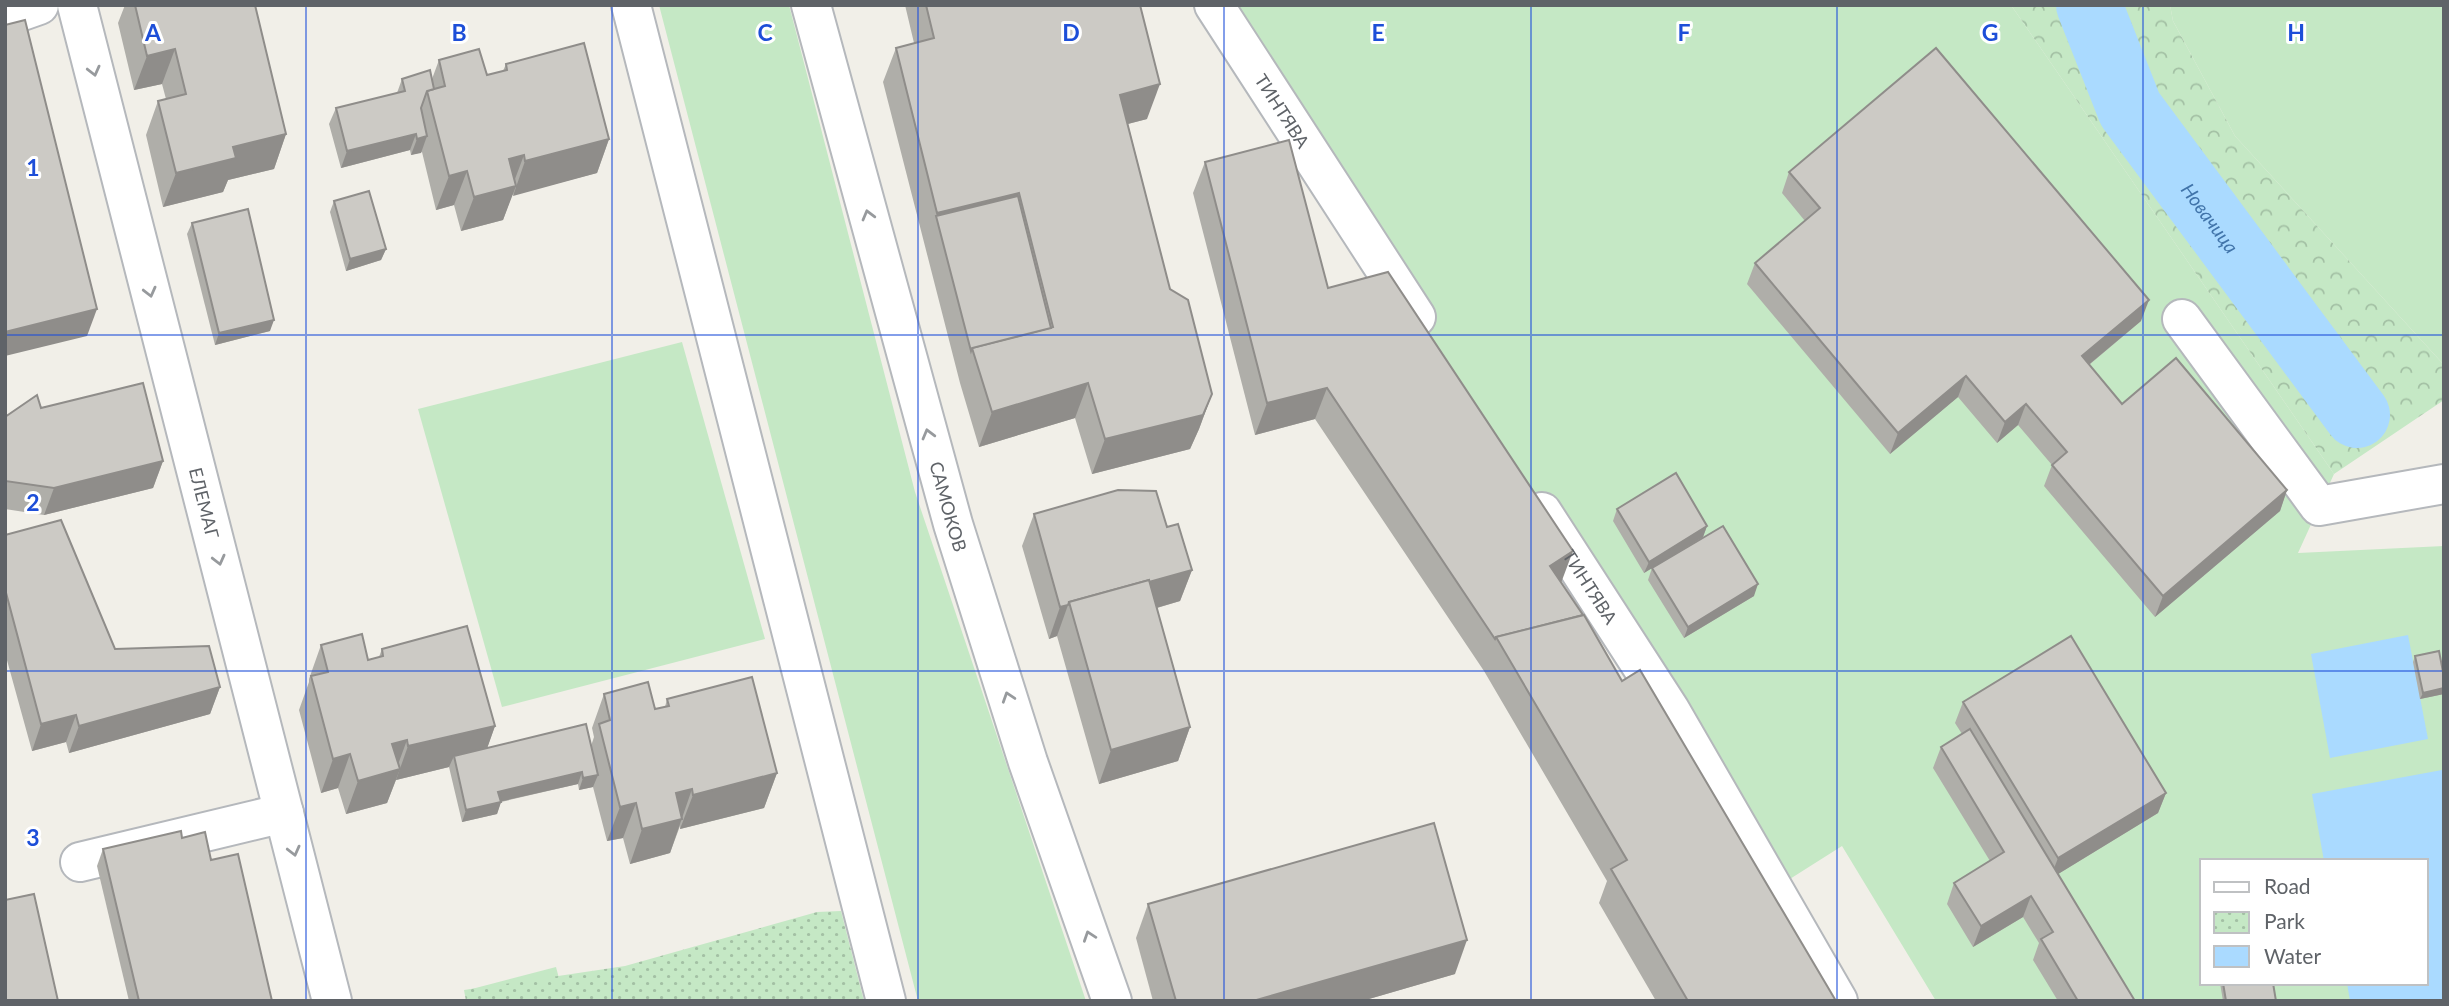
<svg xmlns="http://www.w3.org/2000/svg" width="2449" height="1006" font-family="Lato,sans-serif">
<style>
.grass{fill:#c5e8c5;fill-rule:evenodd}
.forest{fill:url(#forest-crowns)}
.park{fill:url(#park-dots)}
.water{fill:#aadaff}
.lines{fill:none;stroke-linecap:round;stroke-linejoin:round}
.river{stroke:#aadaff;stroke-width:66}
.minor-casing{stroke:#b5b8bc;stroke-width:42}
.minor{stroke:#fff;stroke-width:38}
.wall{fill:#afaea9}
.shaded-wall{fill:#8f8d8a}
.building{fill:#cccac5;stroke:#8f8d8a;stroke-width:2}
.oneway{stroke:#979a9d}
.grid{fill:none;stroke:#1d4ed8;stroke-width:2;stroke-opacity:0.55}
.labels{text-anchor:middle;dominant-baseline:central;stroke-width:6;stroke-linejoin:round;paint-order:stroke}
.street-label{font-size:18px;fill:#5f6368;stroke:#fff}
.water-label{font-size:19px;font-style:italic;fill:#4174aa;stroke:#fff}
.grid-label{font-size:23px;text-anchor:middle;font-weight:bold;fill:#1d4ed8;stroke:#fff;stroke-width:6;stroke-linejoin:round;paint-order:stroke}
</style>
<defs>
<pattern id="forest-crowns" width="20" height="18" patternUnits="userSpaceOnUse" patternTransform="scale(1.75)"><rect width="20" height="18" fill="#c5e8c5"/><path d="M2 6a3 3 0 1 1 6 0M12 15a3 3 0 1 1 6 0" fill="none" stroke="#a3c0a4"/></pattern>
<pattern id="park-dots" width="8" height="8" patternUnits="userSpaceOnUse" patternTransform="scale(1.75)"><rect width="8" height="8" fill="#c5e8c5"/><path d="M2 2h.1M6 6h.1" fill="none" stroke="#a3c0a4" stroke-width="1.8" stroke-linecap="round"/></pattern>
</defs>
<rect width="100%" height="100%" fill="#f1efe8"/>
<!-- grass -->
<g class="grass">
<polygon points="659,5 789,5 915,492 1086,1001 918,1001"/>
<path d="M1214 5H2011L2334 474 2298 553 2444 546V1001H1936L1842 846 1774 889ZM2202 861H2426V983H2202Z"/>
<polygon points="2170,5 2444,5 2444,365 2235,136 2173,21"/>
<polygon points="682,342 765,639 502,707 418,409"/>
<polygon points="556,967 565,1001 468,990"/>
</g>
<!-- forest -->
<polygon class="forest" points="2011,5 2170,5 2173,21 2235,136 2444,365 2444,400 2334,474"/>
<!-- park -->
<polygon class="park" points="841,911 864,1001 466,1001 464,990 625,966 817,912"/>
<!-- water -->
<g class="water">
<polygon points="2408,635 2428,739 2330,758 2311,654"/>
<polygon points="2442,770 2444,1001 2350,1001 2347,983 2426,983 2426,861 2324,861 2312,794"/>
</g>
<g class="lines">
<!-- river -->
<path class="river" id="s1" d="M2089 5 2130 109 2357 415"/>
<!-- minor casing -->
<g class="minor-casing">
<g id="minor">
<path id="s2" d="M77 5 332 1001"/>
<polyline points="631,5 886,1001"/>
<path id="s3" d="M811 5 953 524 1028 762 1112 1001"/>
<path id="s4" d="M1214 5 1416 317"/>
<polyline points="5,17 39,5"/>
<polyline points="2182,319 2319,506 2444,484"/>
<path id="s5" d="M1542 512 1670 710 1838 1001"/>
<polyline points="80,862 284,813"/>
</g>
</g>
<!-- minor -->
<use href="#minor" class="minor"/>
</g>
<!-- wall -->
<g class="wall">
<polygon points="125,5 255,5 286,134 274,169 228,180 223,192 163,207 146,135 158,101 166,99 162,84 134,90 118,23"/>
<polygon points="905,5 1140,5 1147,119 1128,124 1170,289 1212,394 1199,429 1190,449 1092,474 1075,418 979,447 960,383 883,82 896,48 914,43"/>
<polygon points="439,60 487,75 503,71 506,64 609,139 597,173 512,195 503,220 461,231 454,205 436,210 422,152 411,155 410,150 341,168 329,124 336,108 397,93 402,79 432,79"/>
<polygon points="1205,162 1328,288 1622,681 1836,1001 1656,1001 1599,903 1607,881 1484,671 1315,419 1255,435 1193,193"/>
<polygon points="1789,172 2141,321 2089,365 2122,404 2287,490 2280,511 2155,617 2044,486 2052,465 2018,425 1997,443 1958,397 1890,454 1747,284 1755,263 1805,221 1782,193"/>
<polygon points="334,201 386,249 381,260 346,271 330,212"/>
<polygon points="192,223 270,331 215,345 187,234"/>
<polygon points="41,408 163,461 153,488 44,515 5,509 5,417"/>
<polygon points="1617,509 1707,526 1703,537 1754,596 1684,638 1648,580 1652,568 1644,573 1613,521"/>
<polygon points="1034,514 1167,527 1192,570 1180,601 1157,608 1190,727 1178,761 1099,784 1057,636 1049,639 1022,546"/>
<polygon points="5,535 115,649 220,687 210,714 69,753 66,742 32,751 5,653"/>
<polygon points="321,645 368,660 379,657 382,649 495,726 487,748 591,746 594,737 592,728 604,694 655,709 665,707 667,699 777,773 764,808 680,829 680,826 670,853 630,864 623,838 607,841 593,787 579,790 578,784 501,802 497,814 462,822 449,767 396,780 387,803 346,814 338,788 321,793 299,710 309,682 309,679"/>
<polygon points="2415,656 2444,694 2420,699 2413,662"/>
<polygon points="1963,702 2166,793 2158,813 2058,874 2135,1001 2058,1001 2033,960 2039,943 2023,917 1973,947 1947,904 1954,883 1990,861 1933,768 1941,747 1962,734 1955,723"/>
<polygon points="182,838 272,1001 129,1001 97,866 103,849"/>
<polygon points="1148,904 1455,974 1362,1001 1153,1001 1136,938"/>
<polygon points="2220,983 2273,983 2276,1001 2223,1001"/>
</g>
<!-- shaded-wall -->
<g class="shaded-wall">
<polygon points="175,49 162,84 134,90 147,56"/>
<polygon points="1160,84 1147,119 1108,129 1120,95"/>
<polygon points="286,134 274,169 228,180 223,192 163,207 176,173 233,147"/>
<polygon points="416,134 410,150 341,168 347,151"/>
<polygon points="427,136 421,153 411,155 417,139"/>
<polygon points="609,139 597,173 513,196 525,161"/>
<polygon points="524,155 512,187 516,186 503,220 461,231 474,197 509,159"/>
<polygon points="467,171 454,205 436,210 449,176"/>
<polygon points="1019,193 1006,228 936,216 937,213"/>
<polygon points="386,249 381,260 346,271 350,259"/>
<polygon points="2149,300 2141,321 2074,377 2082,356"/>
<polygon points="97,309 87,336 5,356 5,332"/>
<polygon points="274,320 270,331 215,345 219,333"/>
<polygon points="1966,376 1958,397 1890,454 1898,433"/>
<polygon points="1088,383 1075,418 979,447 992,412"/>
<polygon points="1327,388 1315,419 1255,435 1267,403"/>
<polygon points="1212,394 1199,429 1190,449 1092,474 1105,439"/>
<polygon points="2026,404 2018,425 1997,443 2005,422"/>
<polygon points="163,461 153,488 44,515 54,488"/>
<polygon points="2287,490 2280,511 2155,617 2163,596"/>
<polygon points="1707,526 1703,537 1644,573 1649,562"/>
<polygon points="1573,551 1561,583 1550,566"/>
<polygon points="1192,570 1180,601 1077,631 1070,604"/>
<polygon points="1758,584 1754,596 1684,638 1688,627"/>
<polygon points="1068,605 1057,636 1049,639 1060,607"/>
<polygon points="220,687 210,714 69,753 79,726"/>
<polygon points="2444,688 2444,694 2420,699 2423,693"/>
<polygon points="76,715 66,742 32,751 41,724"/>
<polygon points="495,726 483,760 454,756 449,767 396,780 408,746"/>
<polygon points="1190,727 1178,761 1099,784 1111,750"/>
<polygon points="407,740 396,770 400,769 387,803 346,814 358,781 392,744"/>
<polygon points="350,754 338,788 321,793 333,759"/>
<polygon points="582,772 578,784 494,803 498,792"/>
<polygon points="777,773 764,808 680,829 693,795"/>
<polygon points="598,775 593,787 579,790 583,778"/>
<polygon points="692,789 670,853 630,864 642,829 676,793"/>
<polygon points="2166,793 2158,813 2050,879 2058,858"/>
<polygon points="501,802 497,814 462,822 466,810"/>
<polygon points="636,803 623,838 607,841 620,807"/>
<polygon points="2031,896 2023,917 1973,947 1981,926"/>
<polygon points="1467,940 1455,974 1362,1001 1253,1001"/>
</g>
<!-- building -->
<g class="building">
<polygon points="135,5 255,5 286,134 233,147 236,158 176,173 158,101 186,94 175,49 147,56"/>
<polygon points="926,5 1140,5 1160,84 1120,95 1170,289 1188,300 1212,394 1203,415 1105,439 1088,383 992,412 972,348 1053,327 1019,193 937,213 896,48 934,38"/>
<polygon points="25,20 97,309 5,332 5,25"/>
<polygon points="584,43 609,139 525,161 524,155 509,159 516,186 474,197 467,171 449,176 427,91 445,86 439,60 479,49 487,75 507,70 506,64"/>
<polygon points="1936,48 2149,300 2082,356 2122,404 2176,358 2287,490 2163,596 2052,465 2067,452 2026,404 2005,422 1966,376 1898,433 1755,263 1820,208 1789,172"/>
<polygon points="430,70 434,89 427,91 421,108 427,136 417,139 416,134 347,151 336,108 405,91 402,79"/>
<polygon points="1289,140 1328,288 1388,272 1573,551 1550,566 1583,615 1496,637 1495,639 1327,388 1267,403 1205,162"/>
<polygon points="369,191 386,249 350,259 334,201"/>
<polygon points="1018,196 1051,328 972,348 971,351 936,216"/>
<polygon points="248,209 274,320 219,333 192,223"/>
<polygon points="143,383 163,461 54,488 5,481 5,417 37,395 41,408"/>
<polygon points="1676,473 1707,526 1649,562 1617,509"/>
<polygon points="1118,490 1156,491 1167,527 1178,524 1192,570 1149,582 1149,580 1069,602 1068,605 1060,607 1034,514"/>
<polygon points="61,520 115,649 209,646 220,687 79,726 76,715 41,724 5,589 5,535"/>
<polygon points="1723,526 1758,584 1688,627 1652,568"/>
<polygon points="1149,580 1190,727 1111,750 1069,602"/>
<polygon points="1584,615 1622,681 1640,670 1836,1001 1688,1001 1611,869 1627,860 1496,637"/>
<polygon points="467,626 495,726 408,746 407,740 392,744 400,769 358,781 350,754 333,759 311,676 328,672 321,645 362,634 368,660 383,656 382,649"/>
<polygon points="2071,636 2166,793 2058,858 1963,702"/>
<polygon points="2439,651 2444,677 2444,688 2423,693 2415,656"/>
<polygon points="752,677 777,773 693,795 692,789 676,793 682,819 642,829 636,803 620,807 599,724 610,720 604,694 648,682 655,709 669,706 667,699"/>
<polygon points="586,724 598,775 583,778 582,772 498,792 501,802 466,810 454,756"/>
<polygon points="1970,729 2135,1001 2078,1001 2041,939 2053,932 2031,896 1981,926 1954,883 2004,852 1941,747"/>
<polygon points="1434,823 1467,940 1253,1001 1176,1001 1148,904"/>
<polygon points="181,831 182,838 205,832 211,860 238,854 272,1001 139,1001 103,849"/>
<polygon points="34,894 58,1001 5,1001 5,900"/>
<polygon points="2223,983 2273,983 2276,1001 2226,1001"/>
</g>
<!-- one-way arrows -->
<defs><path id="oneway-chevron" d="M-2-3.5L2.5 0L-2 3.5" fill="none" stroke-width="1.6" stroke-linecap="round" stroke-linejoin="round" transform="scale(1.75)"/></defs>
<g class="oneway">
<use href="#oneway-chevron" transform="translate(94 71) rotate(76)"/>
<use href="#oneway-chevron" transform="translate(868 215) rotate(-105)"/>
<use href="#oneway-chevron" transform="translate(150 292) rotate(76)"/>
<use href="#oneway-chevron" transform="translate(928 434) rotate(-105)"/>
<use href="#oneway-chevron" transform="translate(219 560) rotate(76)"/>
<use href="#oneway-chevron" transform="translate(1008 697) rotate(-108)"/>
<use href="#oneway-chevron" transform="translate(294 851) rotate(76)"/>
<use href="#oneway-chevron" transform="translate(1089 936) rotate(-109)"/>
</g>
<!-- grid -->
<path class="grid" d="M306 5V1001M612 5V1001M918 5V1001M1224 5V1001M1531 5V1001M1837 5V1001M2143 5V1001M5 335H2444M5 671H2444"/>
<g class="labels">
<!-- street labels -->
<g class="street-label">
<text stroke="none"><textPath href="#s4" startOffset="126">ТИНТЯВА</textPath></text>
<text stroke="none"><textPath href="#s2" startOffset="514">ЕЛЕМАГ</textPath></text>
<text stroke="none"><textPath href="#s3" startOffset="520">САМОКОВ</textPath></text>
<text stroke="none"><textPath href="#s5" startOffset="89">ТИНТЯВА</textPath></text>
</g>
<!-- water labels -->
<g class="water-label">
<text stroke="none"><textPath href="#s1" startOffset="247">Новачица</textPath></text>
</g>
</g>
<g class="grid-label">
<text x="153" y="41">A</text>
<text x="459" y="41">B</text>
<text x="765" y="41">C</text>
<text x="1071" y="41">D</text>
<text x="1378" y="41">E</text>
<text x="1684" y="41">F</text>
<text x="1990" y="41">G</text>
<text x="2296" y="41">H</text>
<text x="33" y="176">1</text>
<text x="33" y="511">2</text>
<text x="33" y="846">3</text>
</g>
<!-- border -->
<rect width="2449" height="1006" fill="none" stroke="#5f6368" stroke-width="14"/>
<!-- legend -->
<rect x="2200" y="859" width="228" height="126" fill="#ffffff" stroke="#bfc1c3" stroke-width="2"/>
<rect x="2214" y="882" width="35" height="10" fill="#ffffff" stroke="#bfc1c3" stroke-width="2"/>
<text x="2264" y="894" font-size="21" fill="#5f6368">Road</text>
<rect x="2214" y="912" width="35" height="21" fill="url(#park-dots)" stroke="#bfc1c3" stroke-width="2"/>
<text x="2264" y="929" font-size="21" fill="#5f6368">Park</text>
<rect x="2214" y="946" width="35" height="21" fill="#aadaff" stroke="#bfc1c3" stroke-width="2"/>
<text x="2264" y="964" font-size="21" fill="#5f6368">Water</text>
</svg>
